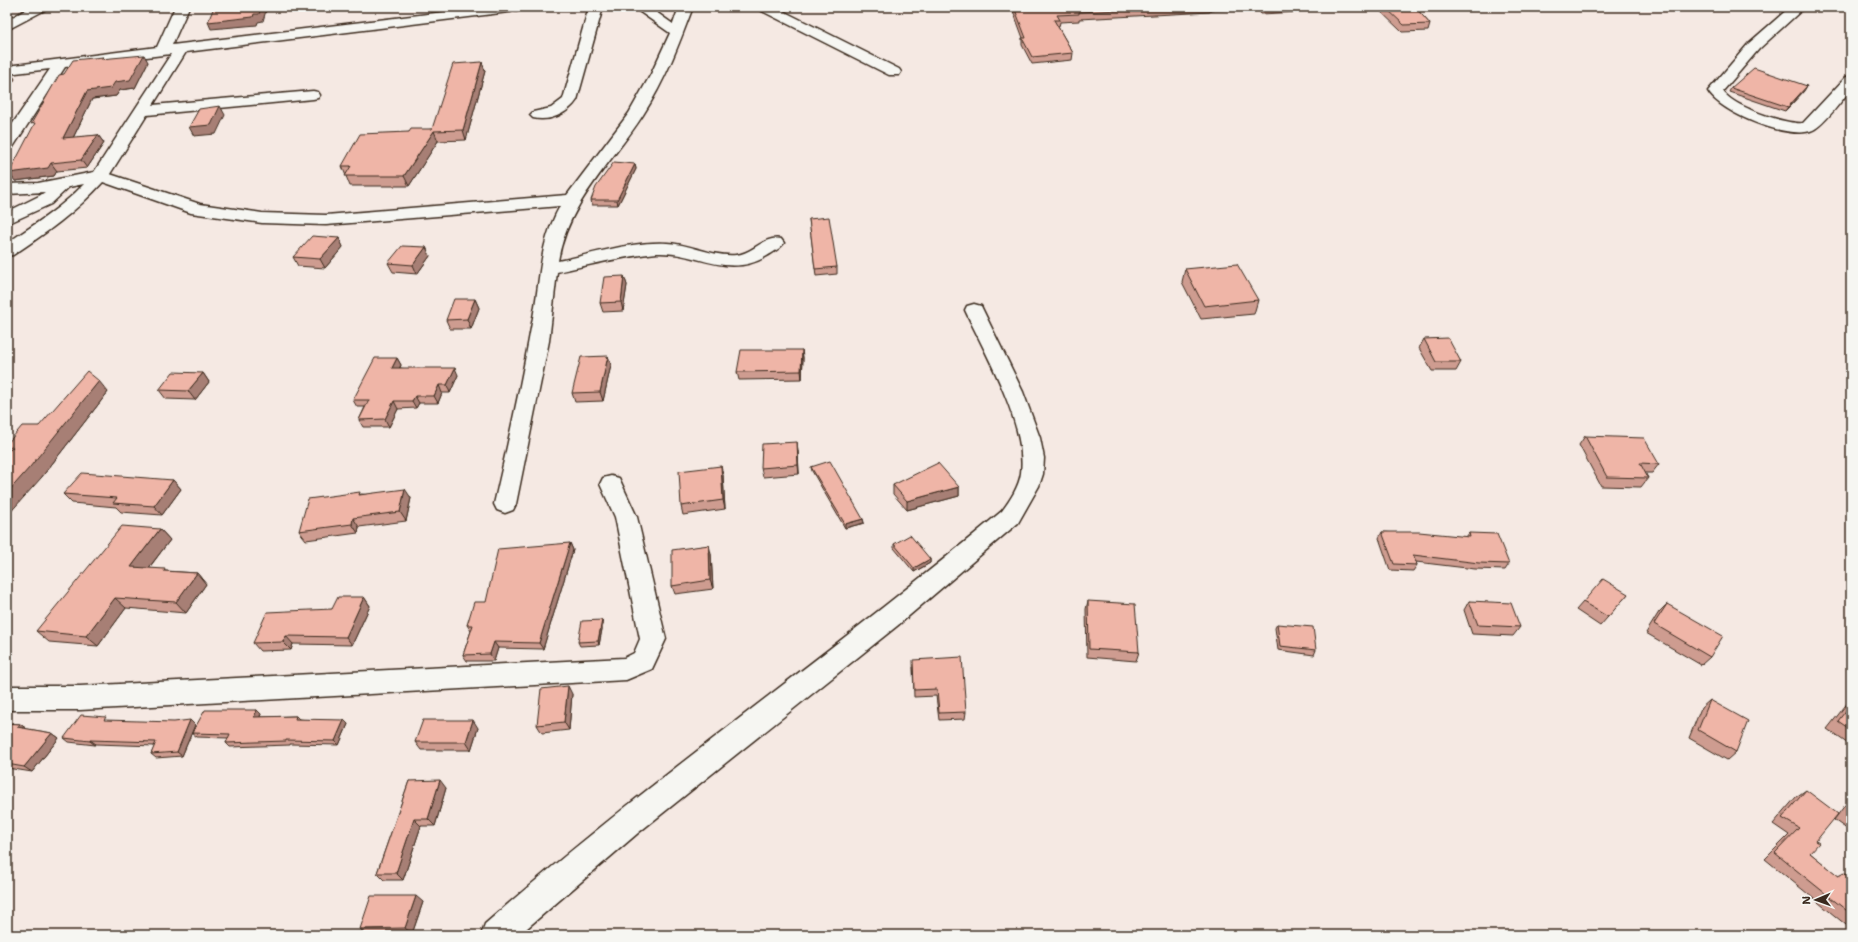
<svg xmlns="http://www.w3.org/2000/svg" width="1858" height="942" font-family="'Shantell Sans',sans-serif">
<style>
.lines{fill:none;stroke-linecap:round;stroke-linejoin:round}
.minor-casing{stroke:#3b2a1e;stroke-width:3}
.minor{fill:#f6f6f2;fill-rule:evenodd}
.wall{fill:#ce9c90;stroke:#3b2a1e}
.shaded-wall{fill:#a77f75;stroke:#3b2a1e}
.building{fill:#efb5a7;stroke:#3b2a1e}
</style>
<rect width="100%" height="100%" fill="#f5e9e3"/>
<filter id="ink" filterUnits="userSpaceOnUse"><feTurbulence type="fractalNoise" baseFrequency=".025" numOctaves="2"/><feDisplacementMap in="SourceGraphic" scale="8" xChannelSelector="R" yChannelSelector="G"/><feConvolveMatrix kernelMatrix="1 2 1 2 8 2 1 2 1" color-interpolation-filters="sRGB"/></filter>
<g filter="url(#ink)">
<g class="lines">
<!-- minor casing -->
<g class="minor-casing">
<g id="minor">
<polygon points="31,7 47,7 45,10 7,30 7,20"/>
<path d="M175 7H189L172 45 485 7H524L522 10 517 11 186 52 153 105 313 91 318 92 320 95 318 98 313 99 147 115 110 174 200 204 262 213 326 215 567 195 629 113 651 74 670 33 633 7H649L673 24 679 7H693C679 44 665 81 643 115 612 163 568 202 558 261 594 254 631 241 667 243 691 244 712 257 736 255 753 254 764 235 781 239L784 243C780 249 773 252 767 256 727 280 696 251 657 253 623 256 590 265 557 272L549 341 516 504 513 510 505 513 497 510 494 504C508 444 521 384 532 323 541 280 538 246 560 206L326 225 262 223 191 213 103 182C76 212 46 233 13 255L7 256V243C34 225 61 208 84 184L69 187 51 204 7 224V212L39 196 45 192 7 194V184L38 183 94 172 171 54 65 67 13 147 7 149V132L50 69 7 74V66L157 47Z"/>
<path d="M589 7H603L577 100C568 114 549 122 533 118L530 115 533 112 551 108 563 99Z"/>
<polygon points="758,7 775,7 899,69 901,72 899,75 889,75 760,10"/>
<path d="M1790 7H1805L1759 49 1723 91C1731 106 1786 125 1803 123L1846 77 1851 76V89C1843 99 1824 125 1813 130 1790 141 1720 113 1708 91L1749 43Z"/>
<path d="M974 304 981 306 1023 392 1040 438 1044 458 1043 474 1039 486 1018 523 897 626 638 833 519 935H481L485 924C651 778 833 653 1002 511 1010 500 1019 487 1021 473 1027 425 985 353 965 310L967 306Z"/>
<polygon points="611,476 619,478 637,517 666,639 652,669 626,680 80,710 7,710 7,686 80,686 624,658 634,653 640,639 615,517 600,484 603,478"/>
</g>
</g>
<!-- minor -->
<use href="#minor" class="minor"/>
</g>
<!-- wall -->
<g class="wall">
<polygon points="965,7 1338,7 1300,9 1299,12 1261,14 1257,8 1210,11 1210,12 1079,19 1079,21 1060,22 1059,27 1058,27 1073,53 1072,60 1032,64 1022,45 1022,38 1023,38 1012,8 967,10"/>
<polygon points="1376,7 1415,7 1430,24 1428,31 1402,32"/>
<polygon points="103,57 104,59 148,62 135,88 120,90 116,96 92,99 73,138 98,135 104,143 87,168 57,171 54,176 15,181 64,74"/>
<polygon points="485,71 466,140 438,141 409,186 350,186 342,166 409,132 432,129"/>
<polygon points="1731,88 1804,91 1785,111 1729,92"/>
<polygon points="635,164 636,169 618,205 592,205 591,200"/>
<polygon points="809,219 837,267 837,274 816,276"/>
<polygon points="339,238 343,247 325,268 298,266 293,257"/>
<polygon points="426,247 430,256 417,274 393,272 388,263"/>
<polygon points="1185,269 1258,300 1254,314 1201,319 1182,282"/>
<polygon points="624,276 627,285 623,311 603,312 600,303"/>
<polygon points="475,299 479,308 471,329 450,329 446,320"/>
<polygon points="1424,339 1461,362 1456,371 1432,371 1419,348"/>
<polygon points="802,350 803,358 802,379 739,380 737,372"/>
<polygon points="608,356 611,365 603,401 575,402 572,393"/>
<polygon points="397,358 401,365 400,368 458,375 450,393 442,393 438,403 419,403 416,408 398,409 389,427 363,427 359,420 365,407 357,407 353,400"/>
<polygon points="203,373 209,382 195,400 166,399 159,390"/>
<polygon points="108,392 41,478 7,450 7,444 39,426"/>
<polygon points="1585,436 1659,464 1652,473 1645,473 1648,478 1641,487 1601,486 1579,445"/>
<polygon points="798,451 799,474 763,477 761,468"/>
<polygon points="811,467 863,519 864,523 845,528 812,471"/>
<polygon points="723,475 725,509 683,515 681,506"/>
<polygon points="173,480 181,489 162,515 121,512 116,507 72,503 63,494"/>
<polygon points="893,485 959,487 959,496 907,510 893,494"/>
<polygon points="361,494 411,498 406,521 359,527 358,533 306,540 299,531"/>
<polygon points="160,529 170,540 149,568 166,571 197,573 206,584 186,613 126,608 98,646 49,642 36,631"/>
<polygon points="1382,532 1466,537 1469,533 1509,564 1505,570 1475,569 1416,562 1417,565 1413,571 1390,570 1379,538"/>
<polygon points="570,543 573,550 543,649 498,648 494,661 467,661 463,655 471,631 467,625 486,602"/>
<polygon points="894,544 930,559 930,563 914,572 894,548"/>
<polygon points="711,554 713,589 675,594 672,586"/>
<polygon points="1628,594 1600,626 1576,610 1583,602"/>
<polygon points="364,597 370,606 352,645 293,644 291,650 260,651 253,643 332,609"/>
<polygon points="1088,601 1139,652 1136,661 1087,657 1086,609"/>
<polygon points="1469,601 1520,627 1513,636 1472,634 1464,610"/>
<polygon points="1667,604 1710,657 1701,665 1646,633 1659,612"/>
<polygon points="603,624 599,645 580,646 578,642"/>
<polygon points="1277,624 1316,650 1314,655 1278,650 1275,628"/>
<polygon points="913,667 966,712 965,719 939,720 936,696 914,697"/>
<polygon points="572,694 569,730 542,733 537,725"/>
<polygon points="1710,700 1736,752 1727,760 1689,738 1701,708"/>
<polygon points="1851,700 1851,746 1827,729 1849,701"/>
<polygon points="257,710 261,714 260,717 296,716 299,719 348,724 339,745 290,744 290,745 230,747 226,743 228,738 197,737 192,733"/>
<polygon points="7,723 20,724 27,729 52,733 59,738 32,772 7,768"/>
<polygon points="195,725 182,756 156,758 151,754 155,746 96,744 95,745 69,742 64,738"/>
<polygon points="478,728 471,750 421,750 415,742"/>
<polygon points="409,781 446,788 435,826 421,826 403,880 384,880 377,873"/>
<polygon points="1806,790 1816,841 1810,853 1838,876 1844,873 1851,879 1851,929 1765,859 1789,835 1773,824 1796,797"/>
<polygon points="1851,797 1851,832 1834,820"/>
<polygon points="423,902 412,934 367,935 360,929"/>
</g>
<!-- shaded-wall -->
<g class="shaded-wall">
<polygon points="261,7 267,7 263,21 258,22 257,25 211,29 208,22 254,14"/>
<polygon points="144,55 148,62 135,88 120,90 116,96 92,99 69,146 63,138 87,91 115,82"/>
<polygon points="482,62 485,71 466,140 463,130"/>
<polygon points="10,71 15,79 7,92 7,77"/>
<polygon points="1807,86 1804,91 1785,111 1788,107"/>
<polygon points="220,106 225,115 216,134 194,136 189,127"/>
<polygon points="434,131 438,141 409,186 404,176"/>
<polygon points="98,135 104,143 87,168 81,160"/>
<polygon points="51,163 57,171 54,176 15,181 9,173"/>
<polygon points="635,164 636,169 618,205 617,200"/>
<polygon points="339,238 343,247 325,268 320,259"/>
<polygon points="426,247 430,256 417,274 413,265"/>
<polygon points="624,276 627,285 623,311 621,302"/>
<polygon points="475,299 479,308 471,329 467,319"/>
<polygon points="802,350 803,358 802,379 801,371"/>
<polygon points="608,356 611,365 603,401 600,392"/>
<polygon points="397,358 401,365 396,375 392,368"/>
<polygon points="455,368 458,375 450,393 447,385"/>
<polygon points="203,373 209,382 195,400 188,391"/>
<polygon points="99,381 108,392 41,478 7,516 7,493"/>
<polygon points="439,385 442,393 438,403 434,396"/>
<polygon points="415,396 419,403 416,408 412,401"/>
<polygon points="394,401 398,409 389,427 385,419"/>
<polygon points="797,442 798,451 799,474 798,465"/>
<polygon points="721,466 723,475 725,509 723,500"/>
<polygon points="173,480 181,489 162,515 154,506"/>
<polygon points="959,487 959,496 907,510 907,501"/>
<polygon points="405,489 411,498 406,521 400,512"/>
<polygon points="353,518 359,527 358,533 352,524"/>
<polygon points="863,519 864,523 845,528 845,524"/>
<polygon points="160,529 170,540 141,578 131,567"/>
<polygon points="570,543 573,550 543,649 539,643"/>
<polygon points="709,545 711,554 713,589 710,580"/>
<polygon points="930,559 930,563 914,572 914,568"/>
<polygon points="197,573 206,584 186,613 176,602"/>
<polygon points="364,597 370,606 352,645 346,637"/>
<polygon points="115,598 126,608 98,646 86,636"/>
<polygon points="602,620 603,624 599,645 598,641"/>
<polygon points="286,636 293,644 291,650 283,642"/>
<polygon points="494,642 498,648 494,661 490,654"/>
<polygon points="568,686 572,694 569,730 564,722"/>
<polygon points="257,710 261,714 258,721 254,717"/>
<polygon points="190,720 195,725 182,756 177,752"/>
<polygon points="344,720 348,724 339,745 335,741"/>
<polygon points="473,720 478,728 471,750 466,742"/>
<polygon points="20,724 27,729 17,727"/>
<polygon points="52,733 59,738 32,772 24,767"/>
<polygon points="90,740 96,744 95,745 90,741"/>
<polygon points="440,780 446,788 435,826 428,819"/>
<polygon points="414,819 421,826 403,880 396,873"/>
<polygon points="416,896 423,902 412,934 405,928"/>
</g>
<!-- building -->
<g class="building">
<polygon points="214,7 261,7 259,14 254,14 253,17 208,22"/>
<polygon points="1014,7 1181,7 1079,12 1079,14 1057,15 1060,20 1054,20 1073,53 1032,57 1022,38 1026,38"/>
<polygon points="1385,7 1415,7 1430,24 1404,25"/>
<polygon points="144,55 130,80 115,82 111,88 87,91 63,138 98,135 81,160 51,163 48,168 9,173 35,123 31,124 59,75 64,74 73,60 103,57 101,59"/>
<polygon points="482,62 463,130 434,131 404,176 345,176 351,166 342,166 360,134 409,132 411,129 432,129 453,64"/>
<polygon points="1754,68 1807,86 1788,107 1731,88"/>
<polygon points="10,71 7,77 7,72"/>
<polygon points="220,106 211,125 189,127 199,109"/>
<polygon points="614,162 635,164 617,200 591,200 596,187"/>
<polygon points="829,217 837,267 815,269 809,219"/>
<polygon points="312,236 339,238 320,259 293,257"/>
<polygon points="402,246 426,247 413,265 388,263"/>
<polygon points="1237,264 1258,300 1204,306 1185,269"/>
<polygon points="624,276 621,302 600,303 604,277"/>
<polygon points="454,299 475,299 467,319 446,320"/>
<polygon points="1448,338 1461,362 1436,362 1424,339"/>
<polygon points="741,350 802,350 801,371 737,372"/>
<polygon points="608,356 600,392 572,393 581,357"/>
<polygon points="375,358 397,358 392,368 455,368 447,385 439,385 434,396 415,396 412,401 394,401 385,419 359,420 369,400 353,400"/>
<polygon points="87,371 99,381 30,467 7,493 7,453 13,447 7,447 7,444 22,426 39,426"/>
<polygon points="173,372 203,373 188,391 159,390"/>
<polygon points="1585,436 1644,438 1659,464 1640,463 1648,478 1607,477"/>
<polygon points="797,442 798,465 761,468 762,444"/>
<polygon points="830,461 863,519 845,524 811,467"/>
<polygon points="938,463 959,487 907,501 893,485"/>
<polygon points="721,466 723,500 681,506 679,471"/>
<polygon points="82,473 173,480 154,506 113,503 117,498 63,494"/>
<polygon points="405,489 400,512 353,518 352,524 299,531 308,499 360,492 359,495"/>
<polygon points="122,526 160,529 131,567 165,569 164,571 197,573 176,602 115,598 86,636 36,631"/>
<polygon points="1382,532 1419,532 1470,537 1469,533 1497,534 1509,564 1479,563 1413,555 1417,565 1394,564"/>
<polygon points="910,535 930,559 914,568 894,544"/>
<polygon points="570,543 539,643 494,642 490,654 463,655 473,625 467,625 474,602 486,602 498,549"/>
<polygon points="709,545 710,580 672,586 672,550"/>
<polygon points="1603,579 1628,594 1608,617 1583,602"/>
<polygon points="338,597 364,597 346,637 286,636 283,642 253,643 267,612 332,609"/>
<polygon points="1088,601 1135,604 1139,652 1089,649"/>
<polygon points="1469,601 1511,603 1520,627 1478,625"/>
<polygon points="1667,604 1723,636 1710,657 1654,624"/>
<polygon points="602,620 598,641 578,642 582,621"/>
<polygon points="1277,624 1313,627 1316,650 1280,646"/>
<polygon points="962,657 966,712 939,713 937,689 914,690 913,660"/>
<polygon points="568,686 564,722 537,725 541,689"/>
<polygon points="1710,700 1748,721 1736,752 1698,730"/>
<polygon points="1851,704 1851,730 1838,721"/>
<polygon points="205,710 257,710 254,717 296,716 295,719 344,720 335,741 286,740 286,741 226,743 230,734 192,733"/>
<polygon points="81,715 106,717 104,720 174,722 190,720 177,752 151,754 156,742 90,740 90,741 64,738"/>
<polygon points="423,720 473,720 466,742 415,742"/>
<polygon points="7,723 20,724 17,727 52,733 24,767 7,764"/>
<polygon points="440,780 428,819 414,819 396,873 377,873 409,781"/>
<polygon points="1806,790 1838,814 1816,841 1819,843 1810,853 1840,877 1844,873 1851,879 1851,914 1775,853 1799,828 1782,818"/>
<polygon points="1851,805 1851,816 1846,812"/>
<polygon points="371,896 416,896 405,928 360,929"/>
</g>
</g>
<!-- margin -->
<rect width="1858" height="942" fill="none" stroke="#f6f6f2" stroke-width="24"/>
<rect x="12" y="12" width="1834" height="918" fill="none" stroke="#3b2a1e" stroke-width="1.5" filter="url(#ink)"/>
<!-- north arrow -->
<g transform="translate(1816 900) rotate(268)" stroke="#f6f6f2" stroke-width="3" paint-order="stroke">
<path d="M0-3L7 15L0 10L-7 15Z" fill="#3b2a1e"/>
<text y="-6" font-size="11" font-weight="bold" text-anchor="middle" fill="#3b2a1e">N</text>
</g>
</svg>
